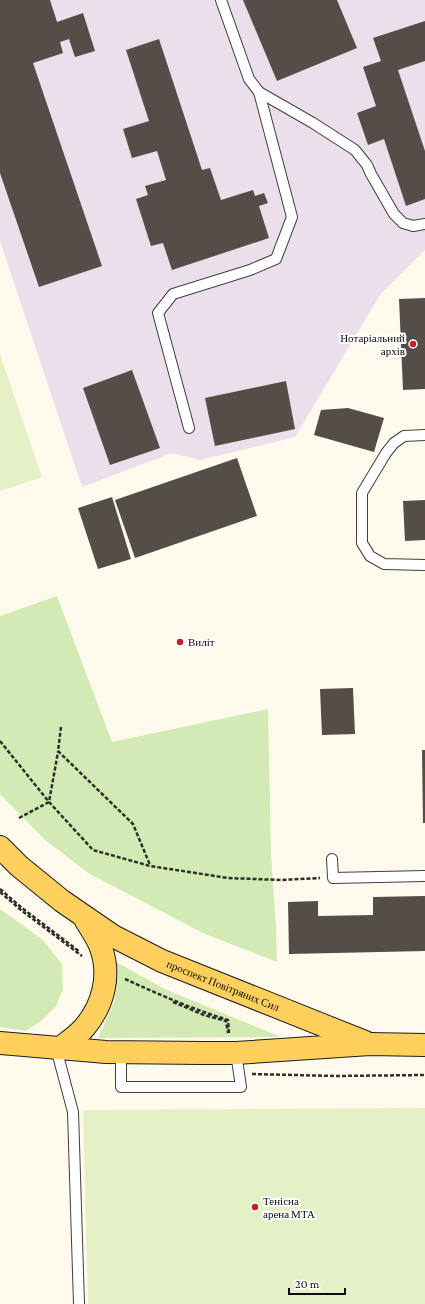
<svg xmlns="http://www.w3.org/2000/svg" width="425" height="1304" font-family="'Crimson Pro',serif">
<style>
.industrial{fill:#eadfeb}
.green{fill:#d2eab4}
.pitch{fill:#e4f1c6}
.building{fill:#554d48}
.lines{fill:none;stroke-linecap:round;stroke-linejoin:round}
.lane-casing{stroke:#3f3f3f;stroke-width:12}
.primary-casing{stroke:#1d1d1d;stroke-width:24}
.path{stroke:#2e2e2e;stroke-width:2.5;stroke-dasharray:4 2;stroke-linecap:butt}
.lane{stroke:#fff;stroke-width:10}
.primary{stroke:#fdd05d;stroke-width:22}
.poi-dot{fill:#bf202d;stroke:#fff;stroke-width:1.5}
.labels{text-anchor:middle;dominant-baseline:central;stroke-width:4;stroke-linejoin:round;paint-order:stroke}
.poi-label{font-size:11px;fill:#0c0c0c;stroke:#fff;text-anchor:start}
.street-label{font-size:11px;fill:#0c0c0c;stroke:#fff}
</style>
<rect width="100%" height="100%" fill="#fffaeb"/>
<!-- industrial -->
<polygon class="industrial" points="0,0 425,0 425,250 380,295 295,437 200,460 172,453 82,487 0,241"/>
<!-- green -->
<g class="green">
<polygon points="57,596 112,742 268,709 271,854 276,927 277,962 205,934 88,873 44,839 0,794 0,616"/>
<polygon points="0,909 43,940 62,964 63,989 56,1006 41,1021 26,1031 0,1027"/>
<polygon points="116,962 167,990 281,1037 98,1038 115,1000"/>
</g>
<!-- pitch -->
<g class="pitch">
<polygon points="0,354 42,477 0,491"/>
<polygon points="425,1108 425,1304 88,1304 83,1110"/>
</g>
<!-- building -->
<g class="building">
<polygon points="0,0 50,0 57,22 83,13 95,51 75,57 69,39 60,42 63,53 33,63 102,266 39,287 0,173"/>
<polygon points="243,0 337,0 357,48 277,81"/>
<polygon points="425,21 425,61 398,70 425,151 425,199 406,206 384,139 368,145 357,113 376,106 363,67 381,61 373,38"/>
<polygon points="159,39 202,170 210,168 221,200 253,190 255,196 264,193 268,203 259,206 269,238 172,270 163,243 151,246 136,199 148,195 145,186 166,180 157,151 132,158 123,129 149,121 126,50"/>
<polygon points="425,298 425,389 403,390 399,299"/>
<polygon points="132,370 160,448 110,465 83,388"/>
<polygon points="286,381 295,429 215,446 205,398"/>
<polygon points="348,408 384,418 374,452 314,435 321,410"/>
<polygon points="237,458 257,516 135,558 115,500"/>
<polygon points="112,497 131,559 98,569 78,508"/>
<polygon points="425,500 425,540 405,541 403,501"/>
<polygon points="353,688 355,734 322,735 320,689"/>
<polygon points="422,750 425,750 425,823 423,823"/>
<polygon points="425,896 425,951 289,954 288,902 318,901 318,916 373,915 373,897"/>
</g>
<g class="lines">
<!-- lane casing -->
<g class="lane-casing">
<g id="lane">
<polyline points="221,0 249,79 259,92 313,123 355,150 367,165 371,174 394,214 403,223 413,226 425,224"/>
<polyline points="189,428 158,313 173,294 250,270 276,259 292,217 259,92"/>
<polyline points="425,435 404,436 394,443 386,453 362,493 362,543 370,556 384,564 425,565"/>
<polyline points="332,859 333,878 425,876"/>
<polyline points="56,1048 73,1112 79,1304"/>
<polyline points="121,1053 121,1087 241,1087 236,1053"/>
</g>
</g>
<!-- primary casing -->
<g class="primary-casing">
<g id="primary">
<path id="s1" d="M0 847 19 866 62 901 113 936 162 961 365 1042"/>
<polyline points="0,1043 106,1052 202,1053 236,1053 370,1044 425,1045"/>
<path d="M60 1048C68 1042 77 1036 84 1028 103 1006 111 976 101 948 98 939 91 929 86 921"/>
</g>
</g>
<!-- path -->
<g class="path">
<polyline points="61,727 58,751 133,824 150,865"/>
<polyline points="0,741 49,802 93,850 150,866 228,878 281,880 320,878"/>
<polyline points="19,818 49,802 58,752"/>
<polyline points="0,889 22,908 80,952"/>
<polyline points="0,892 21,910 82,956"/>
<path d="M125 979C158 994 192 1009 228 1020L229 1033"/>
<polyline points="173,1002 204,1015 226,1021 228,1033"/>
<polyline points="252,1074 336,1076 425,1075"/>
</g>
<!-- lane -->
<use href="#lane" class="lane"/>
<!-- primary -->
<use href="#primary" class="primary"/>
</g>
<!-- markers -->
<g class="poi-dot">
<circle cx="413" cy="344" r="4"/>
<circle cx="180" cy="642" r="4"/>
<circle cx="255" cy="1207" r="4"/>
</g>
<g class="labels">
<!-- poi labels -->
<g class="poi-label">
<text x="405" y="338" text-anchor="end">Нотаріальний<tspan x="405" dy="13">архів</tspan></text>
<text x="188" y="642">Виліт</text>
<text x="263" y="1201">Тенісна<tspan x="263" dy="13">арена МТА</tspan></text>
</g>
<!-- street labels -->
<g class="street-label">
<text stroke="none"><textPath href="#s1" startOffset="265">проспект Повітряних Сил</textPath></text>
</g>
</g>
<!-- scale -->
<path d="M289 1288v6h56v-6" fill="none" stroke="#0c0c0c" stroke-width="2"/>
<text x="295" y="1288" font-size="12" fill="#0c0c0c" stroke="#ffffff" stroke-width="3" paint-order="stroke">20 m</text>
</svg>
